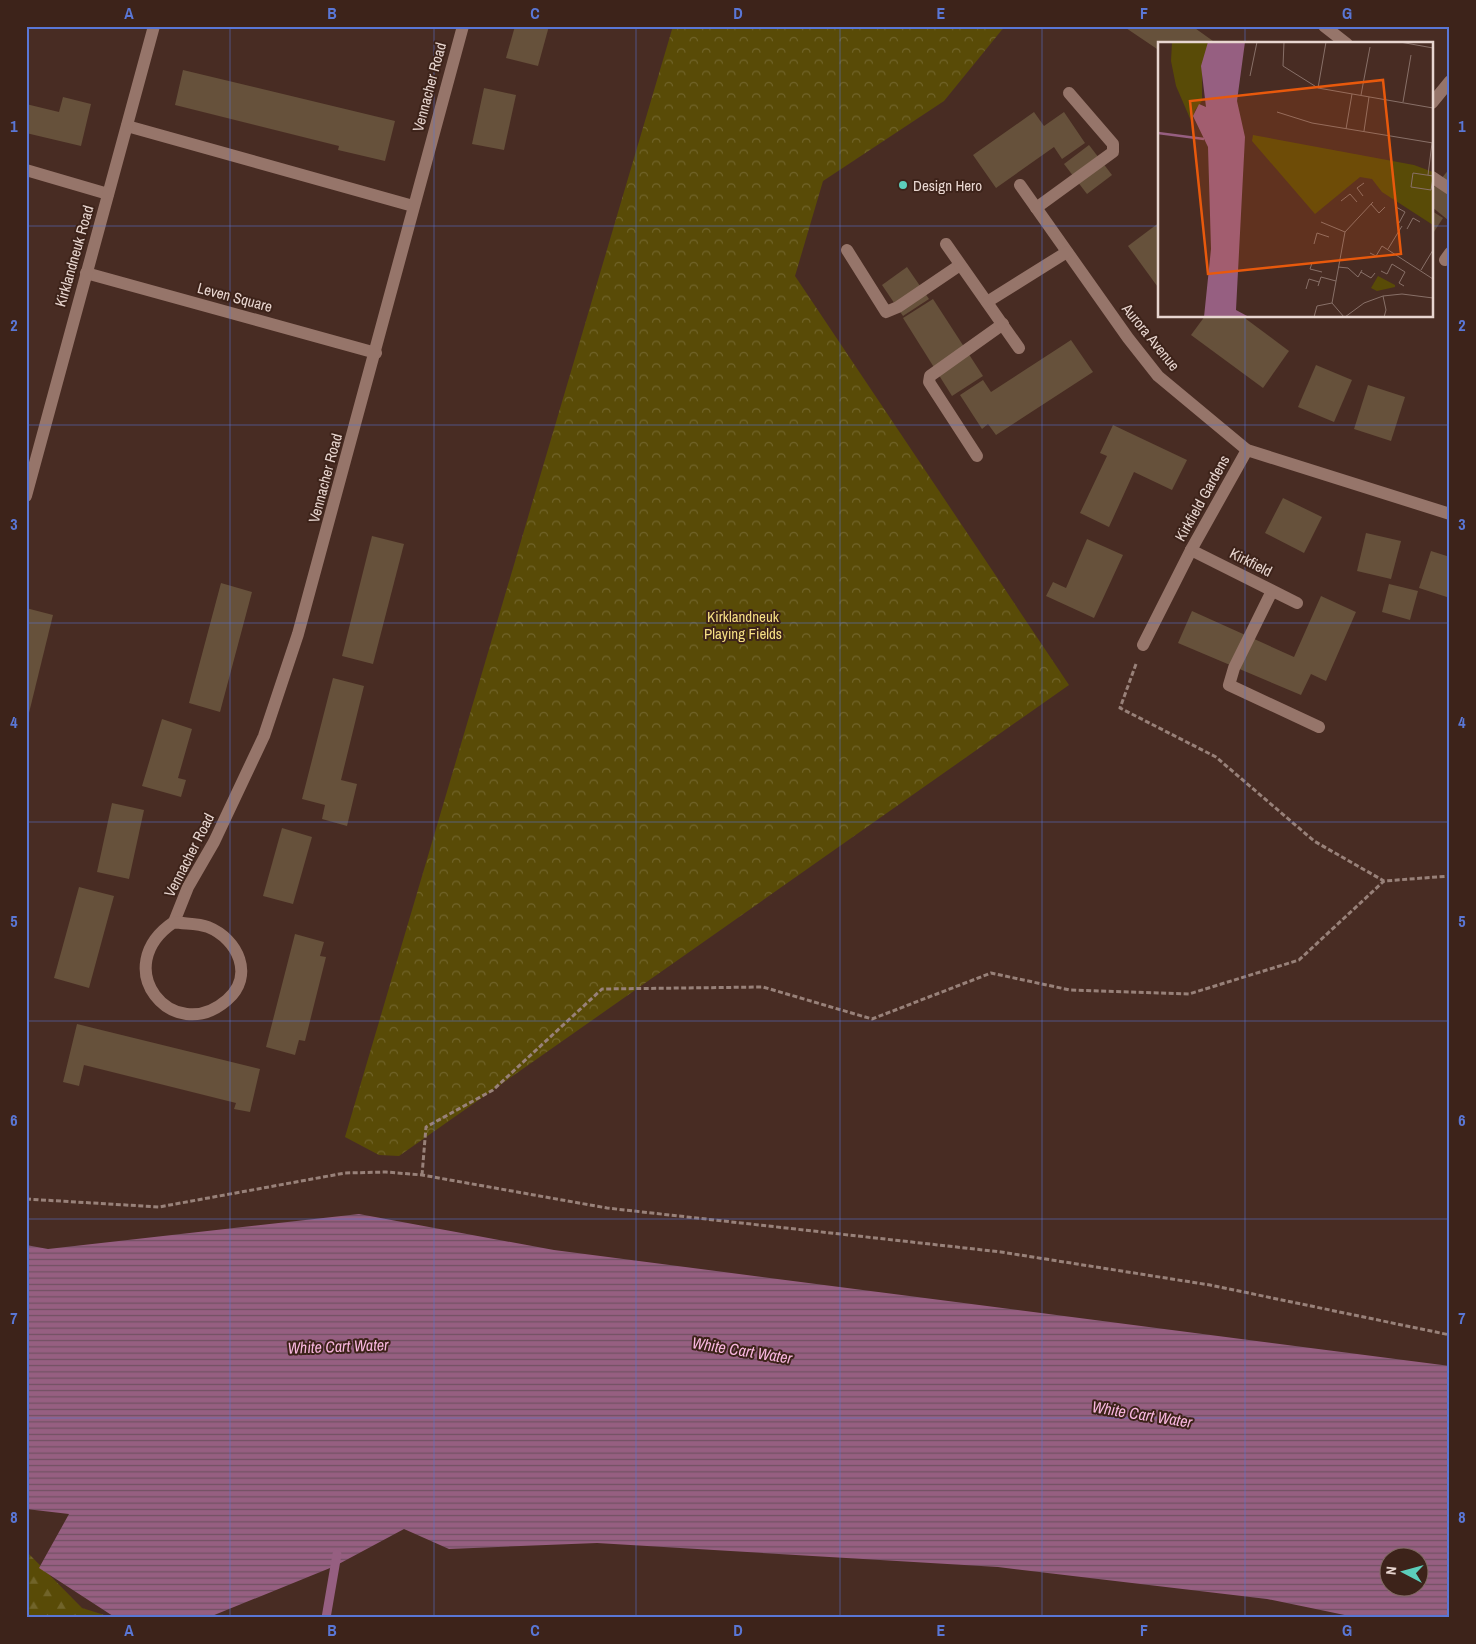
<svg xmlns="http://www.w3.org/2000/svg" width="1476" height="1644" font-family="'Archivo Narrow',sans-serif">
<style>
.forest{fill:url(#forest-firs)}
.park{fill:url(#park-crowns)}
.water{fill:url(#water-rules);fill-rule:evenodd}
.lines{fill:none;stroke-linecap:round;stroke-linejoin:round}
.stream{stroke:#965f81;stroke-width:9}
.building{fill:#66513b}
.path{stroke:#988179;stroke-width:3;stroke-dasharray:5 2.5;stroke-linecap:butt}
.service{stroke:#96756a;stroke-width:12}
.minor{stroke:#96756a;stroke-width:12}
.grid{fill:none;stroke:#5a77d6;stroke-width:1;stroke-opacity:0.55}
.poi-dot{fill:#5ccebb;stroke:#3d231a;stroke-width:2}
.labels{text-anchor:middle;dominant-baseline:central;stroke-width:4;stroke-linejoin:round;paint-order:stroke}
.street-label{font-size:15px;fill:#e8d6d0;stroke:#3d231a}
.poi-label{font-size:15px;fill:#e8d6d0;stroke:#3d231a;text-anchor:start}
.park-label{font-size:15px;fill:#f6df84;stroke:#3d231a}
.water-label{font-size:16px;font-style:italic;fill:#f9b7df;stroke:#3d231a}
.inset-river{fill:none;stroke:#965f81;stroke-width:2.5}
.inset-road{fill:none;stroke:#887068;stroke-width:1}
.view{fill:#e8590c;fill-opacity:0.15;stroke:#e8590c;stroke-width:2.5}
.inset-edge{fill:none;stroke:#e8d6d0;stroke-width:2.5}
.neatline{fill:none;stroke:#5a77d6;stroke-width:2}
.grid-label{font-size:16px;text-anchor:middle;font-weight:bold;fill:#5a77d6}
</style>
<defs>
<pattern id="forest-firs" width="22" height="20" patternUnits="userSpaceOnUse" patternTransform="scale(1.25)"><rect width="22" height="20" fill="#594b07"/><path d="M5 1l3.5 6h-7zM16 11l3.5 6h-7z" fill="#71642a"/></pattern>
<pattern id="park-crowns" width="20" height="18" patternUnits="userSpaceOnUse" patternTransform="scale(1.25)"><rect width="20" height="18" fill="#594b07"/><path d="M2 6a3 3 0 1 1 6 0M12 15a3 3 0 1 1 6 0" fill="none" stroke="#71642a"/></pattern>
<pattern id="water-rules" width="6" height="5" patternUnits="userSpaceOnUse" patternTransform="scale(1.25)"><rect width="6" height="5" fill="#965f81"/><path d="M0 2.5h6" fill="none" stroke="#725163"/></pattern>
</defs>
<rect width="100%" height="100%" fill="#482c23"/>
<!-- forest -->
<polygon class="forest" points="26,1551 82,1608 114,1618 26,1618"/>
<!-- park -->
<polygon class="park" points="673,26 1005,26 944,101 823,181 795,276 1069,685 399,1156 379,1155 345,1137"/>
<!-- water -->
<path class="water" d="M359 1214 554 1250 1450 1366V1618H1359L1267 1599 998 1567 597 1543 449 1549 404 1529 335 1566 207 1618H116L39 1568 69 1514 26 1509V1245L48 1249ZM1388 1556H1418V1586H1388Z"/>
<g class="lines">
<!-- stream -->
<polyline class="stream" points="326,1618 337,1554"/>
</g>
<!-- building -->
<g class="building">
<polygon points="515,26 549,26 538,66 506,58"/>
<polygon points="1123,26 1192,26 1213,41 1211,44 1160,44 1160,51"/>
<polygon points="183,70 395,121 385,161 338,150 339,146 175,105"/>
<polygon points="484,88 516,95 504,150 472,144"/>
<polygon points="63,97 91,104 81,146 26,133 26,104 59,112"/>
<polygon points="1034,112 1044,126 1064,112 1085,143 1062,159 1054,147 996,188 973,155"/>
<polygon points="1089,145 1112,175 1087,194 1064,164"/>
<polygon points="1450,168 1450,219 1448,220 1432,207 1432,190"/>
<polygon points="1432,211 1443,218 1432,235"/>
<polygon points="1160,222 1160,290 1128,246"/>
<polygon points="907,267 929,299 903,316 882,285"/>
<polygon points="933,299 983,376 952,396 903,318"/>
<polygon points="1205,316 1242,316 1289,351 1263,388 1191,335"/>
<polygon points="1071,340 1093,372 996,435 988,424 982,429 960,395 983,380 991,392"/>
<polygon points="1316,365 1352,380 1334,422 1298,407"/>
<polygon points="1368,385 1405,397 1391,441 1354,429"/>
<polygon points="1113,425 1187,460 1172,490 1134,472 1109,527 1080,513 1107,456 1100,453"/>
<polygon points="1283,498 1322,517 1304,553 1265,533"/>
<polygon points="1366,533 1401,541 1391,579 1357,571"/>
<polygon points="372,536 404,544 373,664 342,656"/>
<polygon points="1087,539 1123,555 1094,618 1046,596 1053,582 1066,588"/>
<polygon points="1431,551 1450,557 1450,598 1419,588"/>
<polygon points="221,583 252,592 220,712 189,703"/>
<polygon points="1389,584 1418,591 1410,620 1382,612"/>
<polygon points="1321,596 1356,612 1326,681 1311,674 1301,695 1178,643 1192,611 1294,657"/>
<polygon points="26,608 53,615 27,721 26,721"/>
<polygon points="333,678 364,686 341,780 357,784 347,826 322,819 325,805 302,799"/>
<polygon points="162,719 192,729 178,778 186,780 181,797 142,786"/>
<polygon points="112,803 144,810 129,879 97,872"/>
<polygon points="282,828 312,837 293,904 263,896"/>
<polygon points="79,887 114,896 89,988 54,978"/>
<polygon points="295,934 324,942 320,956 326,957 305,1041 299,1040 295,1055 266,1047"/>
<polygon points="77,1024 260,1069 250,1112 234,1109 236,1103 84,1065 79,1086 63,1082"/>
</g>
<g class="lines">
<!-- path -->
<g class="path">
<polyline points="1136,664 1120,708 1216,757 1314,841 1384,881 1450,876"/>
<polyline points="422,1175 426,1127 493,1090 602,989 763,987 872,1019 991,973 1070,990 1189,994 1299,960 1384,881"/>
<polyline points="26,1199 159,1207 345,1173 386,1172 422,1175 607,1208 1001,1252 1210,1285 1450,1335"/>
</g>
<!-- service -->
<g class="service">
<polyline points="1432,177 1450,189"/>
<polyline points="1036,208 1113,152 1113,144 1069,93"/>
<polyline points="847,250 886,312 898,307 960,265"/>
<polyline points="1445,260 1450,253"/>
<polyline points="977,456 929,382 930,376 1003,324"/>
<polyline points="1272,591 1234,668 1229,685 1319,727"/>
</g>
<!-- minor -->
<g class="minor">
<polyline points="1324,26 1347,44"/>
<polyline points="1432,103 1450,81"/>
<polyline points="127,126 413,206"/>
<polyline points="26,170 108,194"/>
<polyline points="1020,185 1128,338 1158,376 1247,450 1450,514"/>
<polyline points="946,244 1019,348"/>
<polyline points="86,273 376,353"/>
<polyline points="987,302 1067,252"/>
<polyline points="26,496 154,26"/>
<polyline points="1191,550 1297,603"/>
<polyline points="1143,645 1191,550 1247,450"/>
<polyline points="174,922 188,887 214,842 264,736 298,634 463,26"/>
<path d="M174 922C184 924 198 923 208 927 238 939 255 976 227 1000 173 1047 107 967 174 922Z"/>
</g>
</g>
<!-- grid -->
<path class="grid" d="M230 26V1618M434 26V1618M636 26V1618M840 26V1618M1042 26V1618M1245 26V44M26 226H1160M1432 226H1450M1245 316V1618M26 425H1450M26 623H1450M26 822H1450M26 1021H1450M26 1219H1450M26 1418H1450"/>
<!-- markers -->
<circle class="poi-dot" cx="903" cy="185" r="5"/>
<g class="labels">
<!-- street labels -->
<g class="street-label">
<text transform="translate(429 87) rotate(-75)">Vennacher Road</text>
<text transform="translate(74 256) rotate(-74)">Kirklandneuk Road</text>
<text transform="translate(235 297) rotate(15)">Leven Square</text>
<text transform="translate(1151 337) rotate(51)">Aurora Avenue</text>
<text transform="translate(325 478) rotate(-75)">Vennacher Road</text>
<text transform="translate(1202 498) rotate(-61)">Kirkfield Gardens</text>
<text transform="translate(1251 562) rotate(27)">Kirkfield</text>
<text transform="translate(189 855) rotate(-63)">Vennacher Road</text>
</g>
<!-- poi labels -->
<g class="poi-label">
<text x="913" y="185">Design Hero</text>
</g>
<!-- park labels -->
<g class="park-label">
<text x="743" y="616">Kirklandneuk<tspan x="743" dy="17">Playing Fields</tspan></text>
</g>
<!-- water labels -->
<g class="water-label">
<text transform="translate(338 1346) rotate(-2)">White Cart Water</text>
<text transform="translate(742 1350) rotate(9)">White Cart Water</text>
<text transform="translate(1142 1414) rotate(9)">White Cart Water</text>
</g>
</g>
<!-- overview -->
<g transform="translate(1158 42)">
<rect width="275" height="275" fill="#482c23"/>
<path d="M14 0H51L44 27V59L37 68 34 81 18 44 13 19Z" fill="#594b07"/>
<path d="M95 93 256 123 275 130V183L224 150 214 137 202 135 157 172 94 99ZM220 234 237 243V245L219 249 213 246Z" fill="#594b07"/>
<path d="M50 0H87L79 59 87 95 78 268 91 275H46L53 207 50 105 35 74 41 62 48 65 43 24Z" fill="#965f81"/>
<path class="inset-river" d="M0 91 46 97"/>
<path class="inset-road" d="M126 0 125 24 160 46 275 66M242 0 275 6M92 34 99 0M160 46 168 0M203 53 212 5M245 60 253 13M119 70 154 81 275 101M188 87 194 52M206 89 211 55M270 133 274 101M275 134 255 131 253 145 273 148 275 136M205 154 199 146 206 141M183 159 192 152 199 160M213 162 221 171 227 165M238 165 247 170 241 181M163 180 187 190M249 187 255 176 262 180M156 202 159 191 171 195M230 207 244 184M212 211 218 214 224 204 275 237M154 221 152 227 164 230M180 225 190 226 200 235 204 228M263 228 275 208M223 229 229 232 234 222 247 230 241 241 246 244M203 230 213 236 217 231M160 244 163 235 178 239M148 247 151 237 161 240M225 254 228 268 226 275M156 275 159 264 174 261M186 275 174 261 187 190 215 160M187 275 206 261 225 254 244 252 275 256"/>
<path class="view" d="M225 38 243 212 50 232 32 59Z"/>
<rect width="275" height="275" class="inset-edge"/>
</g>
<!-- border -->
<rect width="1476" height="1644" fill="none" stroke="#3d231a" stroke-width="55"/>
<!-- north arrow -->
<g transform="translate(1404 1572) rotate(276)"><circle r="24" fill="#3d231a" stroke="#816b63"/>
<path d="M0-4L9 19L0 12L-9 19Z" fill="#5ccebb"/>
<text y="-8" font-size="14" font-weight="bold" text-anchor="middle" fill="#e8d6d0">N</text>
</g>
<rect x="28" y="28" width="1420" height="1588" class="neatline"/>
<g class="grid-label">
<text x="129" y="19">A</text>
<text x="332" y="19">B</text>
<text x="535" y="19">C</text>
<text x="738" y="19">D</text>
<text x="941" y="19">E</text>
<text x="1144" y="19">F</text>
<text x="1347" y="19">G</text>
<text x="14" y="132">1</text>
<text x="1462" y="132">1</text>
<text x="14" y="331">2</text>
<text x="1462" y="331">2</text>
<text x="14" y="530">3</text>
<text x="1462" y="530">3</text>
<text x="14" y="728">4</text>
<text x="1462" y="728">4</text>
<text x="14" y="927">5</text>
<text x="1462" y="927">5</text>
<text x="14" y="1126">6</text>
<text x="1462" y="1126">6</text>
<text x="14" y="1324">7</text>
<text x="1462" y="1324">7</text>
<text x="14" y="1523">8</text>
<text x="1462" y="1523">8</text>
<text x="129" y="1636">A</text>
<text x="332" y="1636">B</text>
<text x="535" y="1636">C</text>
<text x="738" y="1636">D</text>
<text x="941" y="1636">E</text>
<text x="1144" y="1636">F</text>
<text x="1347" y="1636">G</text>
</g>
</svg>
